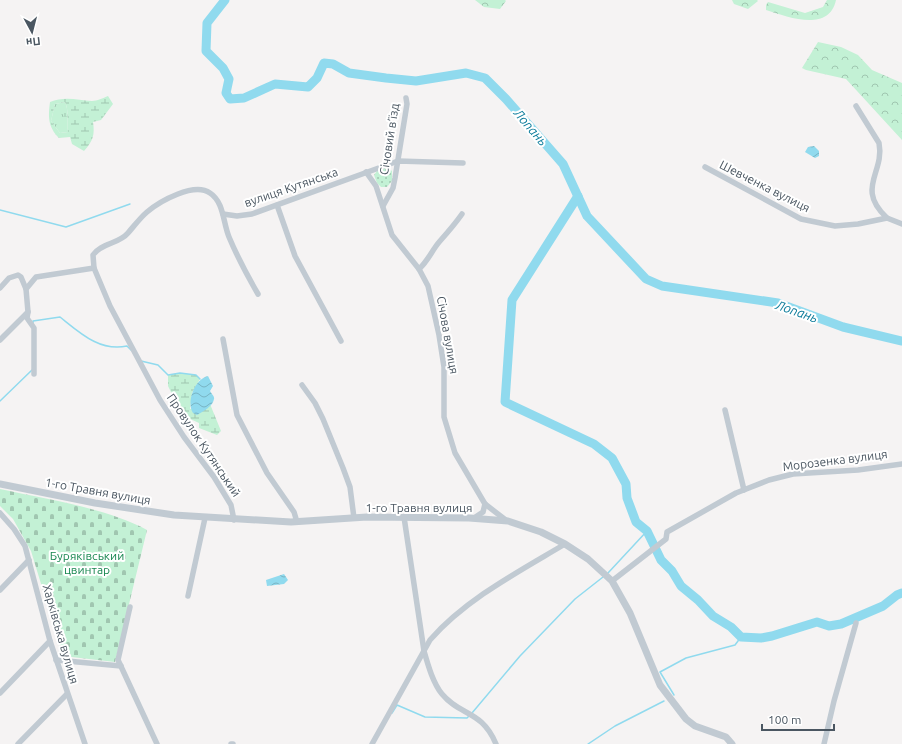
<svg xmlns="http://www.w3.org/2000/svg" width="902" height="744" font-family="Ubuntu,sans-serif">
<style>
.grass{fill:url(#grass-tufts)}
.forest{fill:url(#forest-crowns)}
.wetland{fill:url(#wetland-marsh);fill-rule:evenodd}
.cemetery{fill:url(#cemetery-stones)}
.park{fill:url(#park-dots)}
.water{fill:url(#water-waves)}
.lines{fill:none;stroke-linecap:round;stroke-linejoin:round}
.stream{stroke:#90daee;stroke-width:1.5}
.river{stroke:#90daee;stroke-width:9}
.minor{stroke:#c1cad2;stroke-width:5.5}
.tertiary{stroke:#c1cad2;stroke-width:7}
.labels{text-anchor:middle;dominant-baseline:central;stroke-width:4;stroke-linejoin:round;paint-order:stroke}
.street-label{font-size:12px;fill:#4a5661;stroke:#fff}
.park-label{font-size:12px;fill:#17864f;stroke:#fff}
.water-label{font-size:13px;font-style:italic;fill:#0c7c9b;stroke:#fff}
</style>
<defs>
<pattern id="grass-tufts" width="24" height="20" patternUnits="userSpaceOnUse"><rect width="24" height="20" fill="#c3f1d5"/><path d="M3 7l-1-3M5 7V3M7 7l1-3M15 17l-1-3M17 17v-4M19 17l1-3" fill="none" stroke="#a0c6b0"/></pattern>
<pattern id="forest-crowns" width="20" height="18" patternUnits="userSpaceOnUse"><rect width="20" height="18" fill="#c3f1d5"/><path d="M2 6a3 3 0 1 1 6 0M12 15a3 3 0 1 1 6 0" fill="none" stroke="#a0c6b0"/></pattern>
<pattern id="wetland-marsh" width="20" height="14" patternUnits="userSpaceOnUse"><rect width="20" height="14" fill="#c3f1d5"/><path d="M1 5h8M5 5V1M11 12h8M15 12V8" fill="none" stroke="#a0c6b0"/></pattern>
<pattern id="cemetery-stones" width="16" height="16" patternUnits="userSpaceOnUse"><rect width="16" height="16" fill="#c3f1d5"/><path d="M2 7V4a2 2 0 0 1 4 0v3zM10 15v-3a2 2 0 0 1 4 0v3z" fill="#a0c6b0"/></pattern>
<pattern id="park-dots" width="8" height="8" patternUnits="userSpaceOnUse"><rect width="8" height="8" fill="#c3f1d5"/><path d="M2 2h.1M6 6h.1" fill="none" stroke="#a0c6b0" stroke-width="1.8" stroke-linecap="round"/></pattern>
<pattern id="water-waves" width="16" height="10" patternUnits="userSpaceOnUse"><rect width="16" height="10" fill="#90daee"/><path d="M0 5q4-4 8 0t8 0" fill="none" stroke="#78b4c4"/></pattern>
</defs>
<rect width="100%" height="100%" fill="#f5f3f3"/>
<!-- grass -->
<path class="grass" d="M65 102C69 110 67 122 68 132L60 133 51 121 55 104Z"/>
<!-- forest -->
<g class="forest">
<polygon points="475,0 505,0 506,1 500,9 484,7"/>
<polygon points="732,0 757,0 758,1 748,9 734,4"/>
<path d="M827 0H836C829 33 788 17 766 10V5L768 2 805 13 823 7Z"/>
<polygon points="818,42 841,47 858,55 872,70 902,83 902,140 846,79 806,70 802,68"/>
</g>
<!-- wetland -->
<g class="wetland">
<path d="M108 96 113 104 101 120 93 122C95 135 93 141 84 151L72 144 70 137 59 138C48 127 48 117 50 102 64 96 78 100 92 101 97 101 103 98 108 96ZM65 102C69 110 67 122 68 132L60 133 51 121 55 104Z"/>
<polygon points="180,373 196,375 200,379 192,393 190,409 210,404 221,431 217,435 199,428 199,423 188,418 177,404 168,386 168,375"/>
</g>
<!-- cemetery -->
<path class="cemetery" d="M0 489C45 499 107 508 147 530L115 662 63 656 31 551 13 519 0 506Z"/>
<!-- park -->
<polygon class="park" points="387,167 392,171 392,181 387,187 381,187 377,183 374,175 377,171"/>
<!-- water -->
<g class="water">
<polygon points="814,146 819,151 819,156 815,158 805,152 808,147"/>
<path d="M208 376 213 386 210 391C211 393 215 397 214 399 213 406 204 411 197 415L193 413C186 401 195 379 208 376Z"/>
<polygon points="284,574 288,580 284,584 267,586 266,580"/>
</g>
<g class="lines">
<!-- stream -->
<g class="stream">
<polyline points="0,210 66,227 130,204"/>
<path d="M33 323V321L60 317C80 333 100 352 127 346L131 350"/>
<polyline points="141,361 158,365 168,375 180,373 196,375 200,379"/>
<polyline points="0,401 32,370"/>
<polyline points="608,573 647,531"/>
<polyline points="674,695 660,672 686,658 735,645 741,637"/>
<polyline points="392,713 397,705 425,717 467,718 469,716"/>
<polyline points="472,713 520,656 575,599 603,577"/>
<polyline points="588,744 615,726 664,701"/>
</g>
<!-- river -->
<g class="river">
<polyline points="225,0 207,23 206,51 223,68 229,79 226,93 230,99 244,98 275,84 308,87 317,78 324,63 333,64 349,73 386,78 416,81 466,73 485,78 506,99 563,164 587,216 646,279 662,286 778,303 843,327 902,341"/>
<polyline points="578,196 512,300 505,402 594,444 612,458 626,484 627,498 636,522 647,531 661,560 672,571 681,586 698,600 713,616 731,627 741,637 761,638 772,636 817,622 829,626 841,624 883,606 897,595 902,593"/>
</g>
<!-- minor -->
<g class="minor">
<path d="M856 106 879 143C885 173 855 188 887 218"/>
<polyline points="705,167 801,219 835,226 858,224 887,218 902,224"/>
<polyline points="366,172 376,186 392,235 419,269 428,286 439,335 444,367 444,417 455,453 485,504 507,521"/>
<polyline points="277,205 295,256 341,341"/>
<polyline points="383,206 393,188 395,178 407,104 406,98"/>
<polyline points="223,214 237,216 252,214 398,161 463,163"/>
<path d="M419 269C428 261 432 250 440 241 448 232 455 224 462 214"/>
<polyline points="0,288 9,278 18,275 21,277 26,289"/>
<polyline points="28,312 27,318 34,328 34,374"/>
<polyline points="223,339 237,415 267,473 294,512 297,522"/>
<polyline points="0,340 28,312 26,289 36,277 94,268"/>
<polyline points="302,385 315,403 323,419 343,468 350,487 354,518"/>
<polyline points="725,410 744,490"/>
<polyline points="0,513 14,529 25,546 50,641 85,744"/>
<path d="M404 517 424 651C428 665 433 683 442 694 460 716 482 710 496 744"/>
<polyline points="474,518 483,512 485,504"/>
<path d="M234 520 231 505 214 477 184 437 160 400 110 306 94 268 93 255C101 243 119 244 128 233 134 226 140 218 147 212 160 201 194 182 210 193 224 202 223 223 229 237 237 256 247 275 258 294"/>
<polyline points="612,581 666,539 667,532 736,493 769,480 793,474 858,470 902,464"/>
<polyline points="0,590 29,560"/>
<polyline points="188,596 205,518"/>
<polyline points="130,607 118,660 157,744"/>
<polyline points="56,660 121,666"/>
<polyline points="0,693 50,641"/>
<polyline points="18,744 67,694"/>
<polyline points="231,744 233,744"/>
<path d="M372 744 430 640C466 599 518 572 565 544"/>
<polyline points="824,744 834,701 856,623"/>
</g>
<!-- tertiary -->
<polyline class="tertiary" points="0,484 95,503 174,515 291,522 367,517 469,518 508,521 541,532 565,544 588,559 612,581 630,613 660,685 686,719 695,726 726,737 732,744"/>
</g>
<g class="labels">
<!-- street labels -->
<g class="street-label">
<text transform="translate(389 139) rotate(-81)">Січовий в’їзд</text>
<text transform="translate(765 186) rotate(27)">Шевченка вулиця</text>
<text transform="translate(291 187) rotate(-19)">вулиця Кутянська</text>
<text transform="translate(448 335) rotate(80)">Січова вулиця</text>
<text transform="translate(204 445) rotate(56)">Провулок Кутянський</text>
<text transform="translate(835 460) rotate(-7)">Морозенка вулиця</text>
<text transform="translate(98 491) rotate(10)">1-го Травня вулиця</text>
<text x="419" y="507">1-го Травня вулиця</text>
<text transform="translate(61 634) rotate(74)">Харківська вулиця</text>
</g>
<!-- park labels -->
<g class="park-label">
<text x="87" y="555">Буряківський<tspan x="87" dy="14">цвинтар</tspan></text>
</g>
<!-- water labels -->
<g class="water-label">
<text transform="translate(531 127) rotate(49)">Лопань</text>
<text transform="translate(797 311) rotate(19)">Лопань</text>
</g>
</g>
<!-- north arrow -->
<g transform="translate(32 32) rotate(173)" stroke="#ffffff" stroke-width="3" paint-order="stroke">
<path d="M0-3L7 15L0 10L-7 15Z" fill="#4a5661"/>
<text y="-6" font-size="11" font-weight="bold" text-anchor="middle" fill="#4a5661">Пн</text>
</g>
<!-- scale -->
<path d="M762 724v6h72v-6" fill="none" stroke="#4a5661" stroke-width="2"/>
<text x="768" y="724" font-size="12" fill="#4a5661" stroke="#ffffff" stroke-width="3" paint-order="stroke">100 m</text>
</svg>
